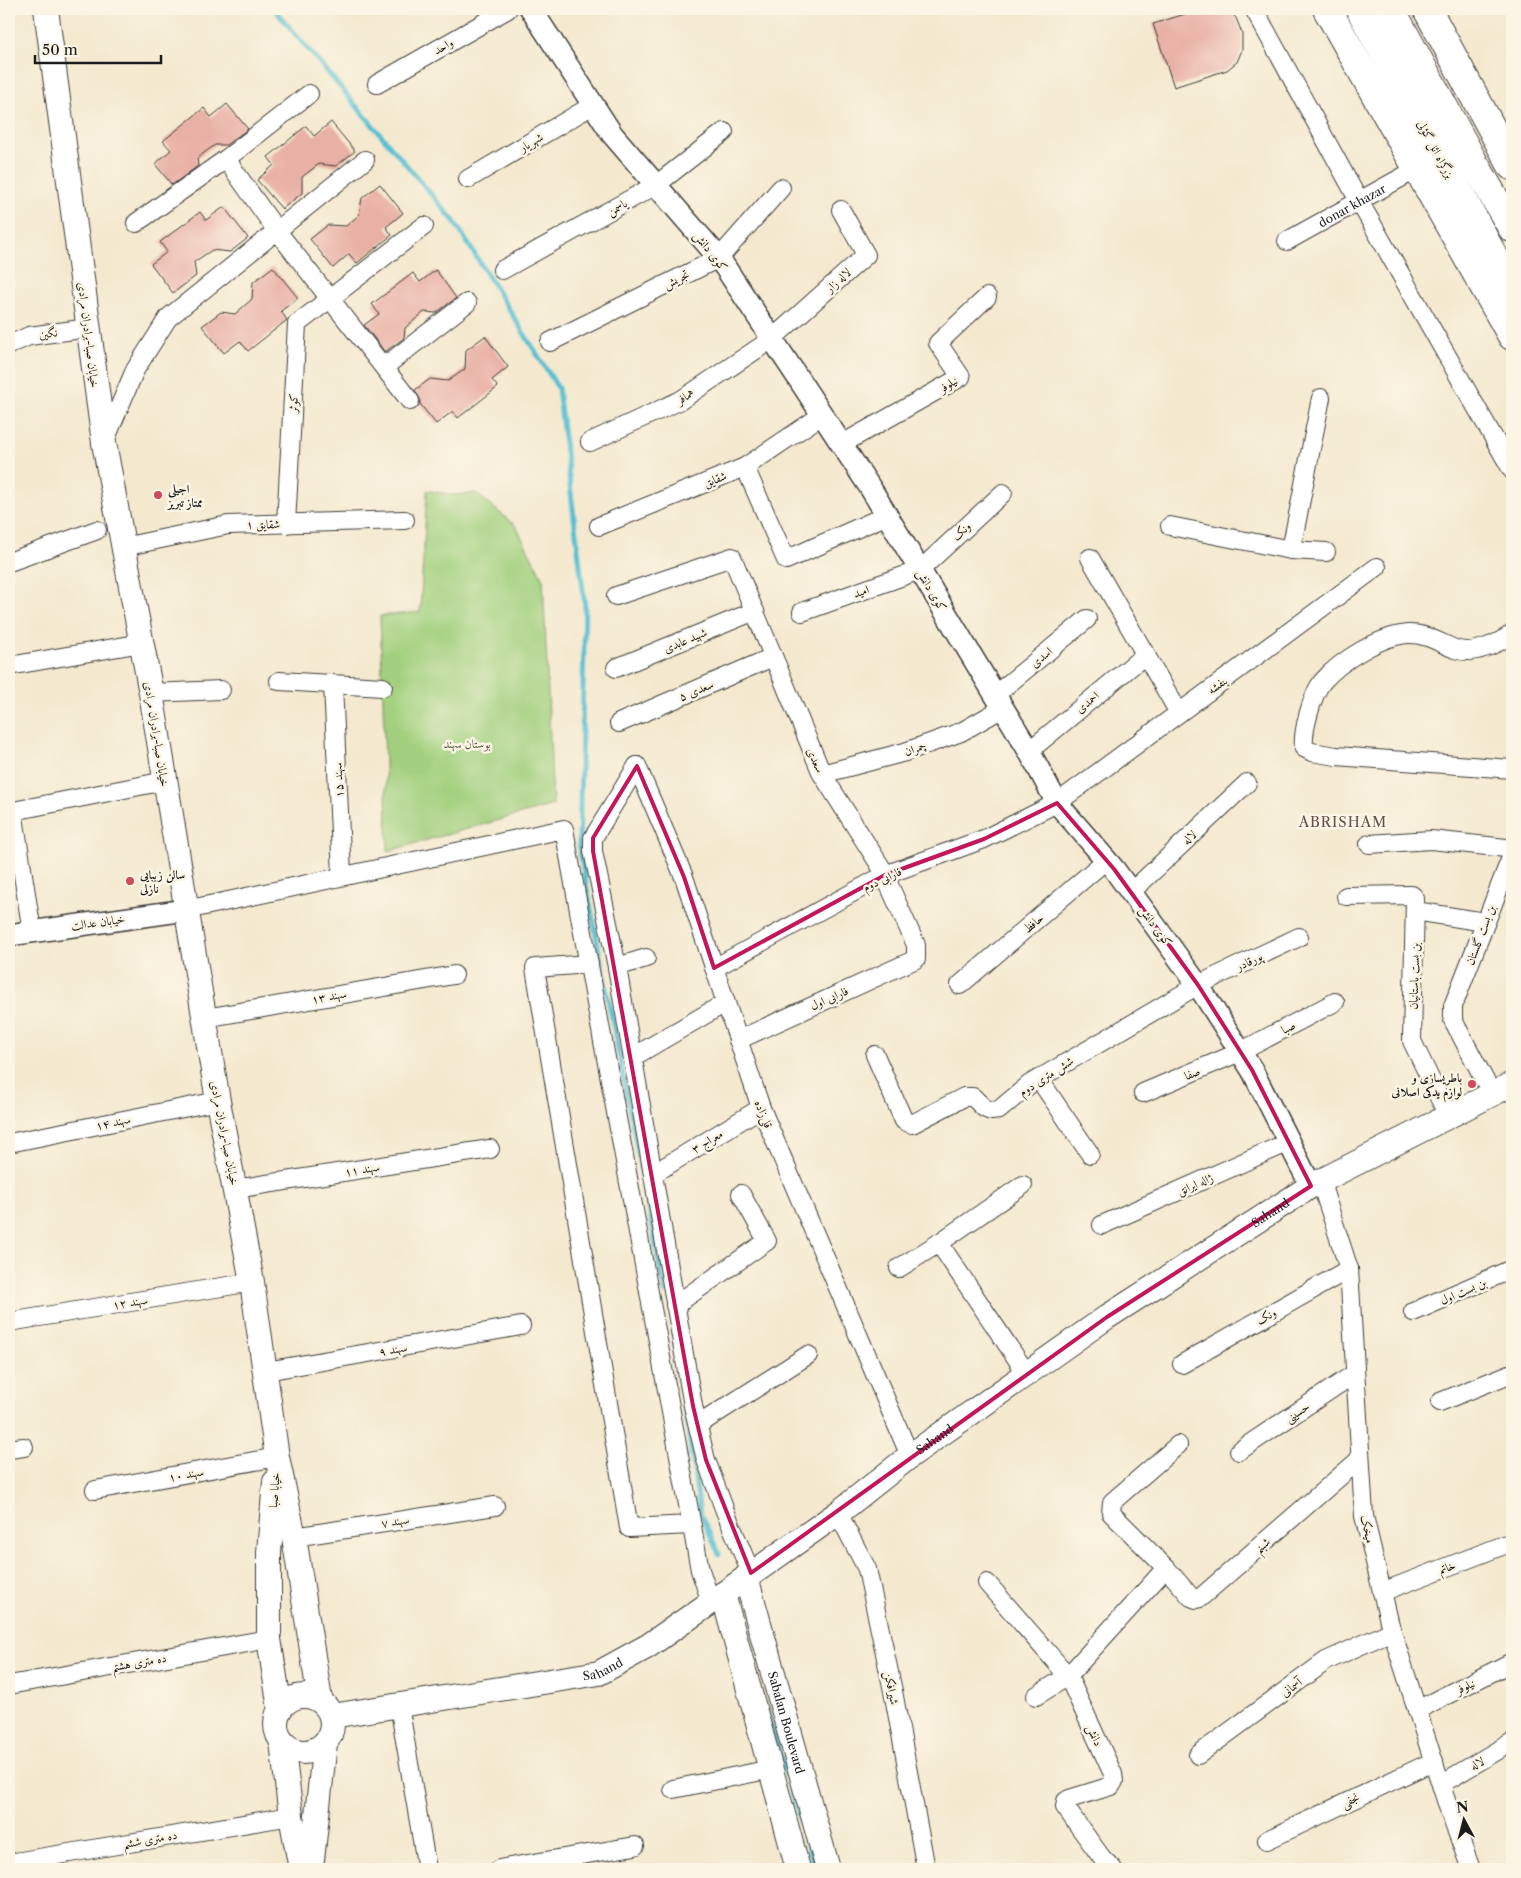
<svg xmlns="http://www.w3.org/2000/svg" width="1521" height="1878" font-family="'Libre Caslon Text',Amiri,serif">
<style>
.green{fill:#a2d07e;stroke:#5f764d}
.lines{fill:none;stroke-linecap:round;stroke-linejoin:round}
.stream{stroke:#57c0d3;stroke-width:5}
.building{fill:#e9b0a5}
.minor-casing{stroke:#3c3b37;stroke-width:20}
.tertiary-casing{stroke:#3c3b37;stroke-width:24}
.secondary-casing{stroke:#3c3b37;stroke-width:26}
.trunk-casing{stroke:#3c3b37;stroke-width:30}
.minor{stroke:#fff;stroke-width:18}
.tertiary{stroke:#fff;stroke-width:21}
.secondary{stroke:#fff;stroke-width:24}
.trunk{stroke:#fff;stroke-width:28}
.marked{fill:none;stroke:#c2185b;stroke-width:4;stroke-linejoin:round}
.poi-dot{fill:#d1495b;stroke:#fcf5e5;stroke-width:2}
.labels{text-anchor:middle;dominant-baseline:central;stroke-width:5;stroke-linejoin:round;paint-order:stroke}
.street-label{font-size:12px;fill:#1c1c1c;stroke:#fcf5e5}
.poi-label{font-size:12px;font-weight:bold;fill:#1c1c1c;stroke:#fcf5e5;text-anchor:start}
.park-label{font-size:12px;fill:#4b5b3e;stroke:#fcf5e5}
.neighbourhood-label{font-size:14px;letter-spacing:1px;fill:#64504c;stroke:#fcf5e5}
</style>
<rect width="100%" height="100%" fill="#fcf5e5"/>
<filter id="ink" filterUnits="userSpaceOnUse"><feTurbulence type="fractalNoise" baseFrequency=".02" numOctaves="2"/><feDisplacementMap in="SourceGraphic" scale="10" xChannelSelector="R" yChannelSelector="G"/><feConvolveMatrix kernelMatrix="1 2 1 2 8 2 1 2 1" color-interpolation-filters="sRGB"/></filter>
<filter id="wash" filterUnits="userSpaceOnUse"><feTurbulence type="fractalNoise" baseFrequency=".0096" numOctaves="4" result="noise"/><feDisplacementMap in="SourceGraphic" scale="20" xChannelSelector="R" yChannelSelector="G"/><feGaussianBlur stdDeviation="1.12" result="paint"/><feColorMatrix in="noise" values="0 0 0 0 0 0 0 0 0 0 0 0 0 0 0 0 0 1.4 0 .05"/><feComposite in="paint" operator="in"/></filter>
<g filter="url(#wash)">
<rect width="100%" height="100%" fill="#f4e9cf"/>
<!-- green -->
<polygon class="green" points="427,490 452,495 476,493 516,526 543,579 553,805 388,851 380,616 420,612"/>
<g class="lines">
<!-- stream -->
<g class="stream">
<polyline points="274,9 454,221 558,388 585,606 579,847 665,1293"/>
<polyline points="685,1408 700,1513 719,1554"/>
<polyline points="765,1705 815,1869"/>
</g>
</g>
<g id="blocks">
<!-- building -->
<g class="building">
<polygon points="1201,9 1228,9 1236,18 1242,33 1242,50 1237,62 1227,70 1174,87 1153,24"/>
<polygon points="227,104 248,129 226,145 215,145 197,158 198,166 172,185 155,164 171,150 163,141 204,108 211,117"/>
<polygon points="331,122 355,151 336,166 319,164 302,177 302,193 282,209 257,180 274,165 268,157 306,126 314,136"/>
<polygon points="380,184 403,213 386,227 392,235 357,263 349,254 333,268 310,239 328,225 346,226 359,215 362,198"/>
<polygon points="224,207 248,238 230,252 212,250 194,262 196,276 173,293 151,264 167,252 160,242 200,212 206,220"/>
<polygon points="273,267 298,298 281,311 287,320 248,351 240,341 224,353 202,326 221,312 235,314 252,299 253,282"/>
<polygon points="436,270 456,298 436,313 424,312 405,328 404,338 385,352 364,325 379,314 372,304 413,273 420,282"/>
<polygon points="485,336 508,367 492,380 498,387 458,418 453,411 436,424 420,404 420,399 415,390 430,379 448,381 465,369 466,350"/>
</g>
</g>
</g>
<g filter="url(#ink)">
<use href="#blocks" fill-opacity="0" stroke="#3c3b37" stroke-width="1"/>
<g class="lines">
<!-- minor casing -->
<g class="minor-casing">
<g id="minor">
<polyline points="1254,9 1359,201 1512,470"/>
<polyline points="377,84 508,9"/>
<polyline points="226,159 277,231 410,401"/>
<polyline points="468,179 593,105"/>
<polyline points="136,223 226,159 309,94"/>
<path id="s1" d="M1287 241 1417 169"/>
<polyline points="502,270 656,185 724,132"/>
<polyline points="550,342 719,258 781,188"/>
<polyline points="9,345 29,336 89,328"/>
<polyline points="384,367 467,303"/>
<polyline points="590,442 681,400 772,339 866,255 841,210"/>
<polyline points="104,443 135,370 168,318 365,160"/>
<polyline points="842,444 961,377 938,343 987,297"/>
<polyline points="745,467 786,560 887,515"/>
<polyline points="286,524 297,324 424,226"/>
<polyline points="599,526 745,467 822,415"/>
<polyline points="1170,526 1291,550 1326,552"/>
<polyline points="123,547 228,525 405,520"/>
<polyline points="1291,550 1321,398"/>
<polyline points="1090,558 1179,713"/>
<polyline points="9,562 97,530"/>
<polyline points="616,596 732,557 822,774 881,867 916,945 916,959 738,1040"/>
<polyline points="802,612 920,570 1003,493"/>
<path d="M1512 634C1497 644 1473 656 1455 649 1440 643 1425 633 1408 634 1380 636 1340 661 1322 682 1312 695 1302 732 1304 748L1312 752 1336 756 1512 769"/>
<polyline points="9,666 142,643"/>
<polyline points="616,668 755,611"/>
<polyline points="279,681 383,687"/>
<polyline points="333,685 342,875"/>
<polyline points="151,693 221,690"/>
<polyline points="995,695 1087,619"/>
<polyline points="619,723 773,657"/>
<polyline points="1029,751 1146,654"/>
<polyline points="637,766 593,838 593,851 617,967 693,1406 706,1460 725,1511 751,1573"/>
<polyline points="637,766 684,877 761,1108 910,1456"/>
<polyline points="822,774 905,752 961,732 1003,708"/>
<polyline points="1369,844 1431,840 1506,848 1511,851 1512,855 1453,1006 1453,1020 1492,1094"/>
<polyline points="1131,892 1247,783"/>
<polyline points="1346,896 1412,895 1415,898 1412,1041 1448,1116"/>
<polyline points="186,910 564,829 700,1570 711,1602"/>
<polyline points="1415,911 1485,922"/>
<polyline points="32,932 13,811 165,781"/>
<polyline points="589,964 535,968 629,1528 691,1525"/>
<polyline points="617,967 646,958"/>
<polyline points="714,968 885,875 984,839 1057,803 1377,567"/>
<polyline points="960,985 1106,860"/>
<polyline points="205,1018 454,975"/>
<polyline points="875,1055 904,1121 912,1124 964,1097 973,1097 984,1108 991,1111 999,1110 1030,1084 1198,985 1299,937"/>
<polyline points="633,1057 725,1003"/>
<polyline points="1039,1079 1090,1154"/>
<polyline points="1143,1093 1240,1052 1335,1002"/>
<polyline points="9,1143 218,1101"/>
<polyline points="653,1174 761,1108"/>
<polyline points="1320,1180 1349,1269 1364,1516 1390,1625 1451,1816 1471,1869"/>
<polyline points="235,1189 490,1149"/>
<polyline points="1102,1225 1289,1142"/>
<polyline points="939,1243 1027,1374"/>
<polyline points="899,1268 939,1243 1023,1185"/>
<polyline points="675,1305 767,1241 741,1194"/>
<polyline points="1413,1312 1512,1269"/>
<polyline points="9,1322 252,1282"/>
<polyline points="1182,1364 1349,1269"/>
<polyline points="266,1371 521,1326"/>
<polyline points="1440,1402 1512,1373"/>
<polyline points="698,1425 808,1355"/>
<polyline points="1178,1445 1112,1502 1111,1513 1166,1568 1191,1597 1196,1599 1200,1598 1360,1459"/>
<polyline points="9,1449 24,1447"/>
<polyline points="1239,1451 1354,1374"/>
<polyline points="95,1490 277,1457"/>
<polyline points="838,1513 867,1569 893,1691 926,1869"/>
<polyline points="294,1537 495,1506"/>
<polyline points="987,1583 1068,1676 1113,1774 1114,1781 1111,1786 1069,1799 1066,1801 1065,1807 1102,1858 1113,1869"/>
<polyline points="1382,1592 1512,1542"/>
<polyline points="9,1685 269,1639"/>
<polyline points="1036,1696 1068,1676 1166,1568"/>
<polyline points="399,1705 427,1869"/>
<polyline points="1417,1710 1512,1662"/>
<polyline points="1198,1755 1326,1661 1392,1631"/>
<polyline points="1441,1784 1512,1742"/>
<polyline points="673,1789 771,1769"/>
<polyline points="1267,1840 1434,1761"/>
<polyline points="9,1863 291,1816"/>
<polyline points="499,1869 635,1846"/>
</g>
</g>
<!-- tertiary casing -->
<g class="tertiary-casing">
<g id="tertiary">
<polyline points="531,9 612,134 719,258 871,489 1029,751 1057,803 1114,869 1198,985 1252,1070 1311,1186"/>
<polyline points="9,935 186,910"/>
</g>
</g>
<!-- secondary casing -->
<g class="secondary-casing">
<g id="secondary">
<polyline points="46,9 104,443 151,693 218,1101 252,1282 277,1457 294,1537 320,1700"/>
<polyline points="275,1482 269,1552 269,1639 280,1709"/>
<path id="s2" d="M746 1577 828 1869"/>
<polyline points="723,1594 798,1869"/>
<circle cx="304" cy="1724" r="28"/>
<path id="s3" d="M332 1716 599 1673 648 1646 723 1594 838 1513 910 1456 1107 1317 1311 1186 1512 1084"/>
<polyline points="282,1742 291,1816 301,1869"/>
<polyline points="311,1869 325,1743"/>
</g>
</g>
<!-- trunk casing -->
<g class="trunk-casing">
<g id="trunk">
<polyline points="1327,9 1512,336"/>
<polyline points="1360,9 1512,290"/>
<polyline points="1391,9 1473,161 1512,228"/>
<polyline points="1427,9 1512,166"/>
</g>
</g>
<!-- minor -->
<use href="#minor" class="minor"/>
<!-- tertiary -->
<use href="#tertiary" class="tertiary"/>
<!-- secondary -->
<use href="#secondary" class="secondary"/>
<!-- trunk -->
<use href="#trunk" class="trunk"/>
</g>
</g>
<!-- marked area -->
<path class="marked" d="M637 766 684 877 714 968 885 875 984 839 1057 803 1114 869 1198 985 1252 1070 1311 1186 1107 1317 751 1573 706 1460 693 1406 593 851V838Z"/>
<!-- markers -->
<g class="poi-dot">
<circle cx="158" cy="495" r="5"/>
<circle cx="130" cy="881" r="5"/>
<circle cx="1472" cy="1084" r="5"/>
</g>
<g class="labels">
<!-- street labels -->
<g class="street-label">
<text transform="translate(443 46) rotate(-30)">واحد</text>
<text transform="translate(531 142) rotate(-31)">شهریار</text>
<text transform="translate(1436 149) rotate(62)">بزرگراه ائل گؤلی</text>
<text stroke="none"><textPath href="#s1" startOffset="74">donar khazar</textPath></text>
<text transform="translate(617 207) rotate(-29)">یاسمن</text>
<text transform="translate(711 251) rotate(52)">کوی دانش</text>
<text transform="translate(676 279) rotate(-26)">تجریش</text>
<text transform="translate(838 280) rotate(-42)">لاله زار</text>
<text transform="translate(48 333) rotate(-7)">نگین</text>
<text transform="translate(89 335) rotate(83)">خیابان صبا-برادران مرادی</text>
<text transform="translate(948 384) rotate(-32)">نیلوفر</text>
<text transform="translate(685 396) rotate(-31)">همافر</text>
<text transform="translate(293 403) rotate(-87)">کوثر</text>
<text transform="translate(715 479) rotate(-22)">شقایق</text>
<text transform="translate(263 524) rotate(-1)">شقایق ۱</text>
<text transform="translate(961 531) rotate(-43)">ونک</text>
<text transform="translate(932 590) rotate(59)">کوی دانش</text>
<text transform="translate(861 591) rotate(-20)">امید</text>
<text transform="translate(685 640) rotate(-23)">شهید عابدی</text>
<text transform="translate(1041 657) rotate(-40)">اسدی</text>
<text transform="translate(1217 685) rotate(-36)">بنفشه</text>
<text transform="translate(696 690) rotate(-23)">سعدی ۵</text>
<text transform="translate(1087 702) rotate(-40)">احمدی</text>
<text transform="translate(157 734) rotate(81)">خیابان صبا-برادران مرادی</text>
<text transform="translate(915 748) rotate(-19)">چمران</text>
<text transform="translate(816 760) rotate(66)">سعدی</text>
<text transform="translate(338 780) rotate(-93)">سهند ۱۵</text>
<text transform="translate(1189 837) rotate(-43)">لاله</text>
<text transform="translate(882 879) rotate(-25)">فارابی دوم</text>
<text transform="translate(98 922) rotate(-8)">خیابان عدالت</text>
<text transform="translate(1033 923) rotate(-41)">حافظ</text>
<text transform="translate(1156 926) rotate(54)">کوی دانش</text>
<text transform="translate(1480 935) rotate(-69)">بن بست گلستان</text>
<text transform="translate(1249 961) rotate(-26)">پورقادر</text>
<text transform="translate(1414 976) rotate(-88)">بن بست باستانیان</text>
<text transform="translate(329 996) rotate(-10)">سهند ۱۳</text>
<text transform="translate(829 998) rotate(-24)">فارابی اول</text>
<text transform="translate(1288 1027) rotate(-28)">صبا</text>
<text transform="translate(1192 1073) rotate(-23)">صفا</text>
<text transform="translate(1046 1076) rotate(-33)">شش متری دوم</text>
<text transform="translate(764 1114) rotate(68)">قلی‌زاده</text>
<text transform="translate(113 1122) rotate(-12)">سهند ۱۴</text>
<text transform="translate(225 1133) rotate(79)">خیابان صبا-برادران مرادی</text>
<text transform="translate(707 1141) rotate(-31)">معراج ۳</text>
<text transform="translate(362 1169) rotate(-9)">سهند ۱۱</text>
<text transform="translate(1195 1184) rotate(-24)">ژاله ایرانق</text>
<text stroke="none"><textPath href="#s3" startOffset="1085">Sahand</textPath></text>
<text transform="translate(1463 1291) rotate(-23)">بن بست اول</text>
<text transform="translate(130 1302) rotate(-9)">سهند ۱۲</text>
<text transform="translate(1266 1316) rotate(-30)">ونک</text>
<text transform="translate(393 1349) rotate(-10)">سهند ۹</text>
<text transform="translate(1297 1412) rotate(-34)">حسینی</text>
<text stroke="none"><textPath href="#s3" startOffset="680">Sahand</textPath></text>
<text transform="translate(186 1474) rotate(-10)">سهند ۱۰</text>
<text transform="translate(274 1490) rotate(-85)">خیابا صبا</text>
<text transform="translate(395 1521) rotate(-9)">سهند ۷</text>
<text transform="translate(1368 1529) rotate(78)">میخک</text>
<text transform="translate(1262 1545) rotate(-41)">شبنم</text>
<text transform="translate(1447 1567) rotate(-21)">خاتم</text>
<text transform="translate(139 1662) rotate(-10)">ده متری هشتم</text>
<text stroke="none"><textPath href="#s3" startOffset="275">Sahand</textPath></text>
<text transform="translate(1465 1686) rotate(-26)">نیلوفر</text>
<text transform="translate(1291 1687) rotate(-36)">آسمانی</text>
<text transform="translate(892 1688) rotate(79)">شیر‌افکن</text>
<text stroke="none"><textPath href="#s2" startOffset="151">Sabalan Boulevard</textPath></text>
<text transform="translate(1095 1735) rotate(65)">دانش</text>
<text transform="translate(1477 1763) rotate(-30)">لاله</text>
<text transform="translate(1350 1800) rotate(-26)">نجفی</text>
<text transform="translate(150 1839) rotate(-10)">ده متری ششم</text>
</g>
<!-- poi labels -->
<g class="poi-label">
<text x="168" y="488">اجیلی<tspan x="168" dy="14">ممتاز تبریز</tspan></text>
<text x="140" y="874">سالن زیبایی<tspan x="140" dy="14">نازلی</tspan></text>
<text x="1462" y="1077" text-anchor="end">باطریسازی و<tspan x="1462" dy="14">لوازم یدکی اصلانی</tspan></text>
</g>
<!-- park labels -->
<g class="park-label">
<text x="467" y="743">بوستان سهند</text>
</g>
<!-- neighbourhood labels -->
<g class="neighbourhood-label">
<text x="1343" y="822">ABRISHAM</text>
</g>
</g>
<!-- margin -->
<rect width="1521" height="1878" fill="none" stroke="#fcf5e5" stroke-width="30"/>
<!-- north arrow -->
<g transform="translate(1464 1820) rotate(353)" stroke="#fcf5e5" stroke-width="4" paint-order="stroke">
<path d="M0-4L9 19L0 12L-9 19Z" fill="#1c1c1c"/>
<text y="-8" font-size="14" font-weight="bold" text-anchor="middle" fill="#1c1c1c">N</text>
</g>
<!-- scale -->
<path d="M35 55v8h126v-8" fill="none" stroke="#1c1c1c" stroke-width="2.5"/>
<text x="42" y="55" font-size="15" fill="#1c1c1c" stroke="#fcf5e5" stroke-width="4" paint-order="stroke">50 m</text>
</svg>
